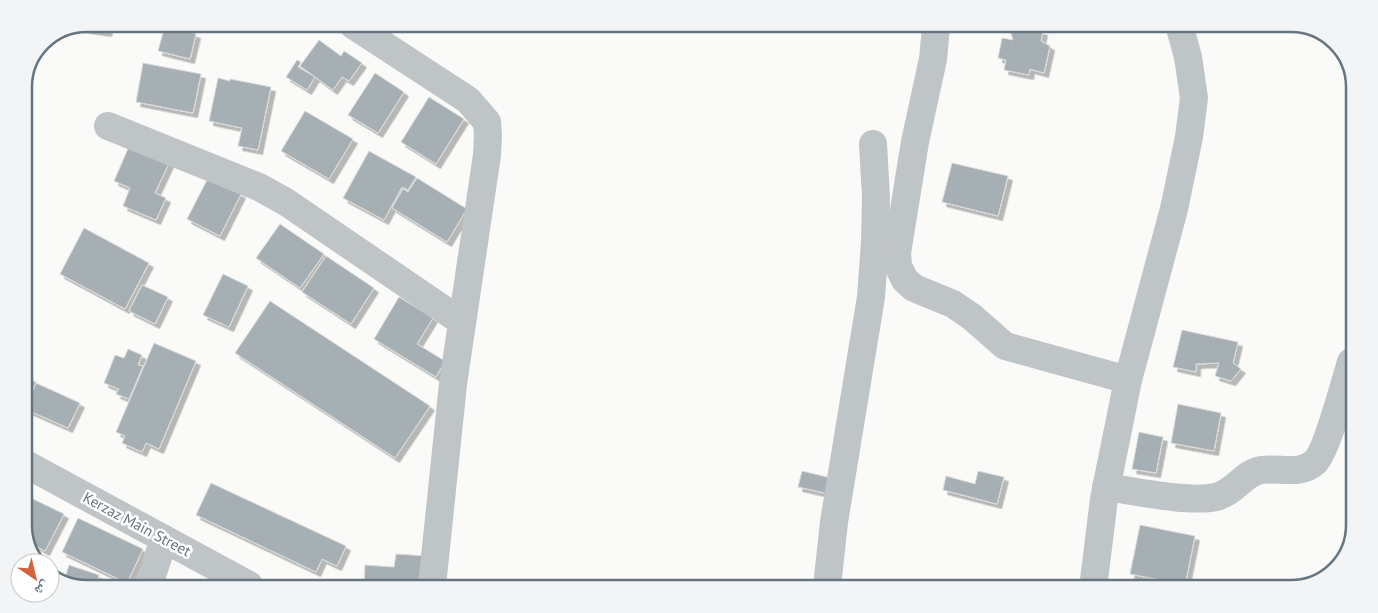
<svg xmlns="http://www.w3.org/2000/svg" width="1378" height="613" font-family="'PT Sans','Noto Naskh Arabic',sans-serif">
<style>
.building{fill:#a6afb4;stroke:#dbdcda;filter:url(#shadow)}
.lines{fill:none;stroke-linecap:round;stroke-linejoin:round}
.minor{stroke:#bfc4c7;stroke-width:28}
.labels{text-anchor:middle;dominant-baseline:central;stroke-width:5;stroke-linejoin:round;paint-order:stroke}
.street-label{font-size:15px;fill:#667580;stroke:#fff}
.rim{fill:none;stroke:#667580;stroke-width:2.5}
</style>
<defs>
<filter id="shadow"><feDropShadow dx="4.5" dy="4.5" stdDeviation="0" flood-color="#0004"/></filter>
</defs>
<rect width="100%" height="100%" fill="#fafaf8"/>
<!-- building -->
<g class="building">
<polygon points="87,24 109,24 107,32 79,28"/>
<polygon points="165,25 196,34 190,59 158,51"/>
<polygon points="1009,27 1025,28 1043,31 1041,41 1050,46 1044,73 1030,69 1029,75 1004,70 1006,60 998,58 1002,38 1013,40"/>
<polygon points="319,40 341,56 344,51 362,63 349,81 342,77 333,90 300,66"/>
<polygon points="297,60 301,62 298,67 315,77 307,90 286,77"/>
<polygon points="143,63 201,74 193,113 136,102"/>
<polygon points="375,73 404,92 378,133 348,115"/>
<polygon points="218,78 230,81 230,79 271,87 258,150 238,146 242,128 209,121"/>
<polygon points="429,97 464,119 436,164 401,142"/>
<polygon points="305,111 353,139 329,179 281,151"/>
<polygon points="130,144 170,161 155,193 166,198 156,220 123,206 130,188 114,181"/>
<polygon points="369,151 416,177 408,190 402,187 384,220 343,198"/>
<polygon points="952,163 1008,176 998,216 942,202"/>
<polygon points="208,178 241,194 220,236 187,219"/>
<polygon points="417,178 467,209 447,242 392,208 403,189 408,192"/>
<polygon points="280,224 324,254 300,288 256,258"/>
<polygon points="84,228 149,263 125,309 60,274"/>
<polygon points="326,256 374,288 351,324 302,292"/>
<polygon points="223,274 248,286 229,327 203,315"/>
<polygon points="142,285 168,297 155,324 129,311"/>
<polygon points="399,297 433,318 417,344 445,361 436,377 374,339"/>
<polygon points="270,301 430,406 395,458 235,353"/>
<polygon points="1182,330 1238,342 1233,363 1241,369 1231,381 1215,376 1219,363 1196,364 1196,372 1173,367"/>
<polygon points="154,343 196,361 159,449 146,443 142,452 122,443 125,436 116,432"/>
<polygon points="128,349 142,355 138,365 143,366 129,399 116,394 119,389 104,383 115,355 124,358"/>
<polygon points="24,377 36,382 24,409"/>
<polygon points="36,383 80,403 68,428 25,409"/>
<polygon points="1178,404 1221,413 1214,451 1171,443"/>
<polygon points="1139,432 1163,437 1156,473 1132,469"/>
<polygon points="802,471 831,478 829,494 798,487"/>
<polygon points="978,471 1004,477 997,504 943,490 946,476 975,484"/>
<polygon points="211,483 346,546 337,566 322,559 316,572 196,515"/>
<polygon points="29,497 64,514 45,551 28,542 24,530 24,506"/>
<polygon points="78,518 143,549 127,583 62,552"/>
<polygon points="1140,525 1195,536 1185,585 1130,574"/>
<polygon points="396,554 427,556 425,586 364,586 365,565 394,567"/>
<polygon points="69,565 99,575 98,580 112,584 63,584"/>
</g>
<g class="lines">
<!-- minor -->
<g class="minor">
<polyline points="353,25 468,100 487,122 488,135 487,155 453,384 432,586"/>
<polyline points="936,27 933,59 915,142 897,253 898,266 905,280 914,288 953,304 972,317 1005,346 1128,380"/>
<polyline points="108,126 259,187 286,202 462,322"/>
<polyline points="24,463 249,585"/>
<path d="M1106 487C1134 491 1190 503 1216 497 1235 492 1244 473 1261 470 1280 467 1300 476 1315 462 1327 451 1345 381 1351 362"/>
<polyline points="149,585 164,539"/>
<polyline points="827,587 834,522 871,297 875,242 876,197 873,144"/>
<polyline points="1093,588 1104,499 1128,380 1174,209 1189,137 1194,98 1188,57 1180,28"/>
</g>
</g>
<g class="labels">
<!-- street labels -->
<g class="street-label">
<text transform="translate(137 524) rotate(28)">Kerzaz Main Street</text>
</g>
</g>
<!-- crop -->
<path d="M0 0H1378V613H0ZM87 32H1291A55 55 0 0 1 1346 87V525A55 55 0 0 1 1291 580H87A55 55 0 0 1 32 525V87A55 55 0 0 1 87 32Z" fill="#f3f4f5" fill-rule="evenodd"/>
<path class="rim" d="M87 32H1291A55 55 0 0 1 1346 87V525A55 55 0 0 1 1291 580H87A55 55 0 0 1 32 525V87A55 55 0 0 1 87 32Z"/>
<!-- north arrow -->
<g transform="translate(35 578) rotate(145)"><circle r="24" fill="#ffffff" stroke="#c2c8cc"/>
<path d="M0-4L9 19L0 12L-9 19Z" fill="#d5623d"/>
<text y="-8" font-size="14" font-weight="bold" text-anchor="middle" fill="#667580">ش</text>
</g>
</svg>
